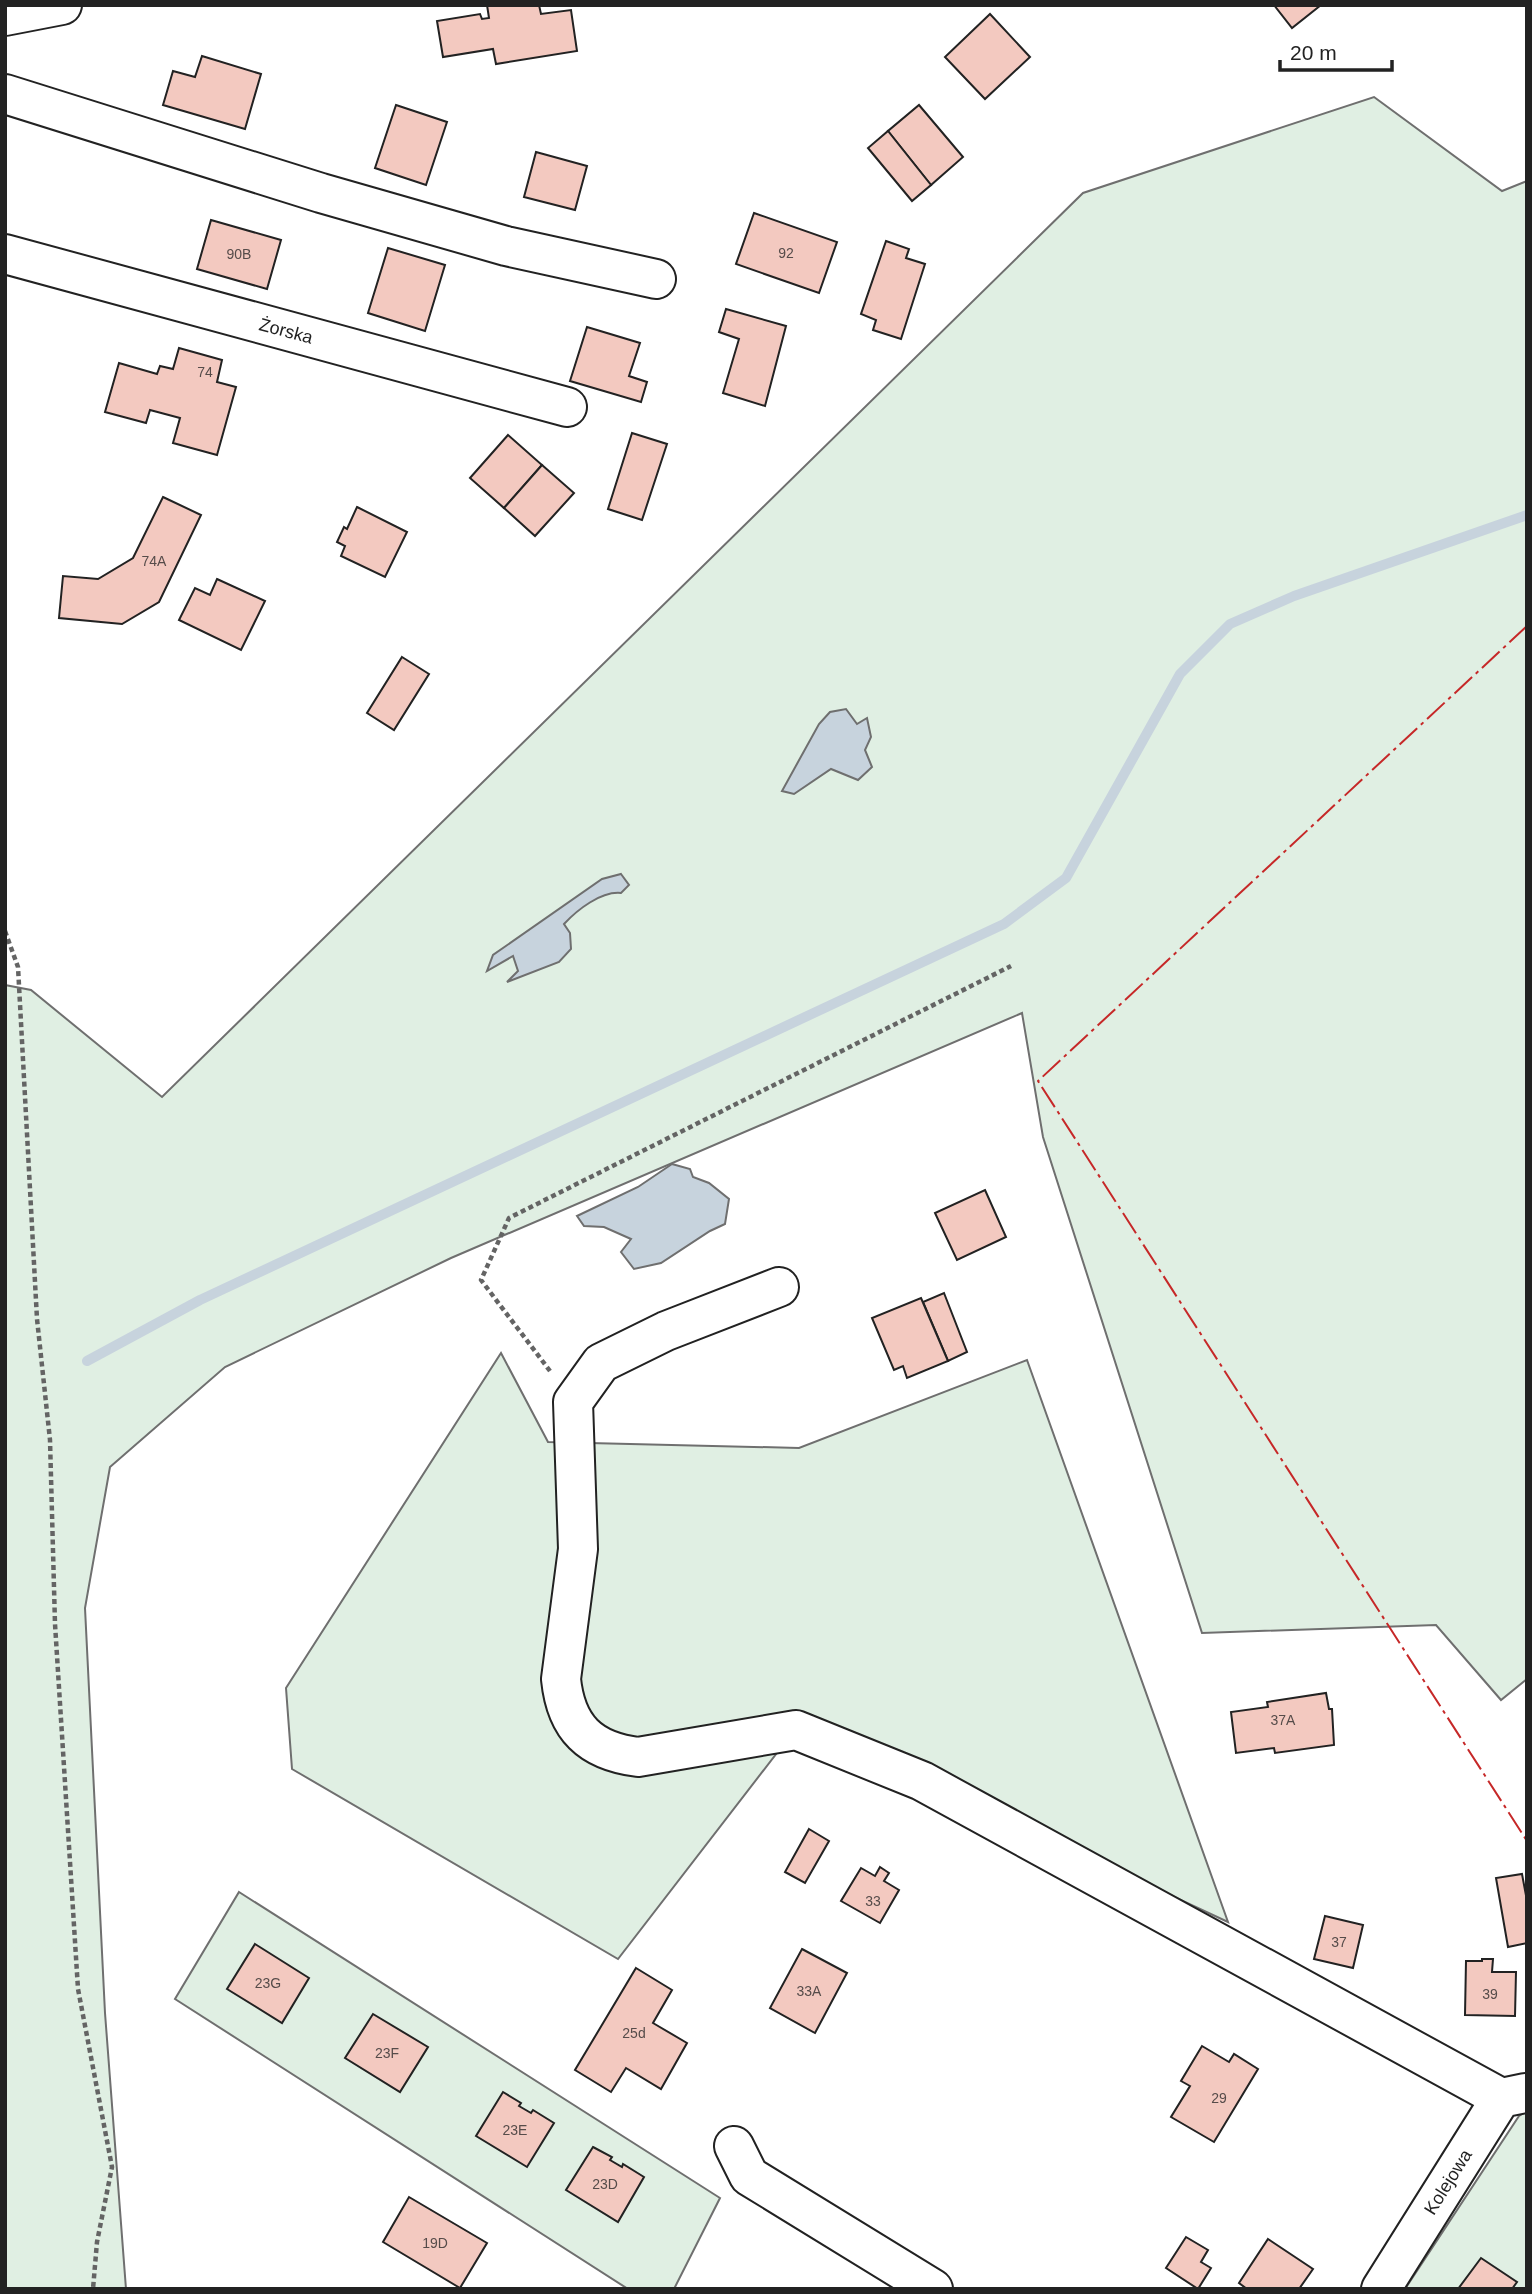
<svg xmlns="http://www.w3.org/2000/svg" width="1532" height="2294" font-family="Arial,sans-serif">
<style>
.green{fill:#e0efe3;stroke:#6f6f6f;stroke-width:2}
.water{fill:#c7d3dd;stroke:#6f6f6f;stroke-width:2}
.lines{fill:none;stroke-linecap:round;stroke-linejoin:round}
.stream{stroke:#c7d3dd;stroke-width:10}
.building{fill:#f3c9c0;stroke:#222;stroke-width:2}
.minor-casing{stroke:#222;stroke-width:42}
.path{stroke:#646464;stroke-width:4.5;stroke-dasharray:5 3.5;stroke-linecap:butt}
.minor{stroke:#fff;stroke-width:38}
.power{stroke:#c62828;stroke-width:2;stroke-dasharray:24 5 3.5 5;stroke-linecap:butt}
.labels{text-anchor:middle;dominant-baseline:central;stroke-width:5;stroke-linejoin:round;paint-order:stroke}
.number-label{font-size:14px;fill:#564c4a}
.street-label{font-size:18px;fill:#222;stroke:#fff}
</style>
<rect width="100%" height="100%" fill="#fff"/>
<!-- green -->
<g class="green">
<polygon points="1374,97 1502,191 1527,181 1527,1679 1501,1700 1436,1625 1202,1633 1043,1137 1022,1013 451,1258 225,1367 110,1467 85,1608 105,2013 126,2289 5,2289 5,985 31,990 162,1097 1083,193"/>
<polygon points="501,1353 548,1442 799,1448 1027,1360 1228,1922 800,1723 618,1959 292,1769 286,1688"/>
<polygon points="239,1892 720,2198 674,2289 628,2289 175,1999"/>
<polygon points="1527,2111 1527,2289 1405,2289 1519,2116"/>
</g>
<!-- water -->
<g class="water">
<polygon points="846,709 857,724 867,718 871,737 865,750 872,767 858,780 831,769 794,794 782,791 819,724 830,712"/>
<path d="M621 874 629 885 621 893C601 891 577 910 564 924L570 933 571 949 559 962 507 982 518 971 513 956 487 971 493 955 602 879Z"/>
<polygon points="672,1164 690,1169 693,1177 709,1183 729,1199 725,1224 710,1231 661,1263 634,1269 621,1252 631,1239 604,1227 584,1226 577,1216 638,1187"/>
</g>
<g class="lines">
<!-- stream -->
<polyline class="stream" points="87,1361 200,1300 1004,924 1066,878 1180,674 1230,624 1294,596 1527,515"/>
</g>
<!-- building -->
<g class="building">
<polygon points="487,5 539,5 541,14 571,10 577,51 496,64 493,49 443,57 437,21 480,14 482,19 489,18"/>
<polygon points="1274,5 1321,5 1292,28"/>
<polygon points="990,14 1030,57 985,99 945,57"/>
<polygon points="202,56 261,74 245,129 163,105 173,71 195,77"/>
<polygon points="396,105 447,122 426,185 375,168"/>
<polygon points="919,105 963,157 931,185 888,131"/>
<polygon points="888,131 931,185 912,201 868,148"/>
<polygon points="536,152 587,166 575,210 524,197"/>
<polygon points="754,213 837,242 819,293 736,264"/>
<polygon points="211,220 281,240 267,289 197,269"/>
<polygon points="886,241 909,249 906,258 925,264 901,339 873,330 876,320 861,314"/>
<polygon points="388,248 445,265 425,331 368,313"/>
<polygon points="726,309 786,326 765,406 723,393 739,339 719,332"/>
<polygon points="587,327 640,343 629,376 647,382 641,402 570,381"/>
<polygon points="179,348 222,360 217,382 236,387 217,455 173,443 180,418 150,410 146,423 105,412 119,363 157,374 160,366 173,369"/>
<polygon points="632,433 667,444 642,520 608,509"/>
<polygon points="508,435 542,465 504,508 470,478"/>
<polygon points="542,465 574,493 535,536 504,508"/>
<polygon points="163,497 201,515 159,602 122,624 59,618 63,576 98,579 133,558"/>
<polygon points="357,507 407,532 385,577 341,556 345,546 337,542 344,527 347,529"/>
<polygon points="217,579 265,601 241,650 179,620 195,588 210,595"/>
<polygon points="402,657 429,674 394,730 367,713"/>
<polygon points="985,1190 1006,1237 957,1260 935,1213"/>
<polygon points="944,1293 967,1352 948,1361 923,1302"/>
<polygon points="921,1298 948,1361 907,1378 903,1366 894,1370 872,1318"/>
<polygon points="1326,1693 1329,1709 1332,1709 1334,1745 1275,1753 1274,1748 1236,1753 1231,1712 1268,1707 1267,1702"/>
<polygon points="809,1829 829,1841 805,1883 785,1872"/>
<polygon points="880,1867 889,1873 884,1881 899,1890 880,1923 841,1901 861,1868 875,1876"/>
<polygon points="1522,1874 1527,1901 1527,1943 1508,1947 1496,1878"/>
<polygon points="1325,1916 1363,1925 1353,1968 1314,1959"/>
<polygon points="255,1944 309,1978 282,2023 227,1989"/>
<polygon points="802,1949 847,1973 815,2033 770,2008"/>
<polygon points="1482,1959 1493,1959 1492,1972 1516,1972 1515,2016 1465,2015 1466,1961 1482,1961"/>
<polygon points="636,1968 672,1990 653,2023 687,2043 661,2089 626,2068 611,2092 575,2070"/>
<polygon points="373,2014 428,2047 400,2092 345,2058"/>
<polygon points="1202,2046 1229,2062 1234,2054 1258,2069 1214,2142 1171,2117 1190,2086 1181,2081"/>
<polygon points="503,2092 521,2103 519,2106 531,2113 533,2110 554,2123 527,2167 476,2136"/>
<polygon points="593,2147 612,2157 610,2160 622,2167 623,2164 644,2177 618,2222 566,2190"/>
<polygon points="409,2197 487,2243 460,2288 383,2242"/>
<polygon points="1186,2237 1208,2250 1201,2262 1211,2268 1198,2289 1166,2268"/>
<polygon points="1268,2239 1313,2269 1299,2289 1247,2289 1239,2283"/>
<polygon points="1481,2258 1517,2282 1512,2289 1458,2289"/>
</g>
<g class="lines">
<!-- minor casing -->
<g class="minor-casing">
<g id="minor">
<polyline points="5,16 62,5"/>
<polyline points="5,94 321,193 506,246 656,279"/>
<polyline points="5,254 567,407"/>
<path d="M779 1287 666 1331 601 1363 573 1402 578 1549 561 1679C566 1728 590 1751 638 1757L796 1730 922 1781 1501 2098"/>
<polyline points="734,2146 749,2176 933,2289"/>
<polyline points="1381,2289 1501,2098 1525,2093"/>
</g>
</g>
<!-- path -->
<g class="path">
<polyline points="5,931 18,967 37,1319 50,1440 55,1624 78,1989 112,2167 97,2242 93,2289"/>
<polyline points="550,1371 481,1280 509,1218 1011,966"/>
</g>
<!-- minor -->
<use href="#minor" class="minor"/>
<!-- power -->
<polyline class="power" points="1527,626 1038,1081 1527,1841"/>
</g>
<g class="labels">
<!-- number labels -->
<g class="number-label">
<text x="786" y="253">92</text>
<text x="239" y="254">90B</text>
<text x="205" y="372">74</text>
<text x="154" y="561">74A</text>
<text x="1283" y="1720">37A</text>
<text x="873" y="1901">33</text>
<text x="1339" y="1942">37</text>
<text x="268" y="1983">23G</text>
<text x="809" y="1991">33A</text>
<text x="1490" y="1994">39</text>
<text x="634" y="2033">25d</text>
<text x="387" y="2053">23F</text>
<text x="1219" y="2098">29</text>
<text x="515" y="2130">23E</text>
<text x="605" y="2184">23D</text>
<text x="435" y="2243">19D</text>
</g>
<!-- street labels -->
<g class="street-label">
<text transform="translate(286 331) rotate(15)">Żorska</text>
<text transform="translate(1448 2182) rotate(-58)">Kolejowa</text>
</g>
</g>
<!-- border -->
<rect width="1532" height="2294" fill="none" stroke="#222222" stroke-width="14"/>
<!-- scale -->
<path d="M1280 60v10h112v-10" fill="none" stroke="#222222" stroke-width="3.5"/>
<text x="1290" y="60" font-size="21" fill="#222222" stroke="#ffffff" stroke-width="5" paint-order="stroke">20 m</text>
</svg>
